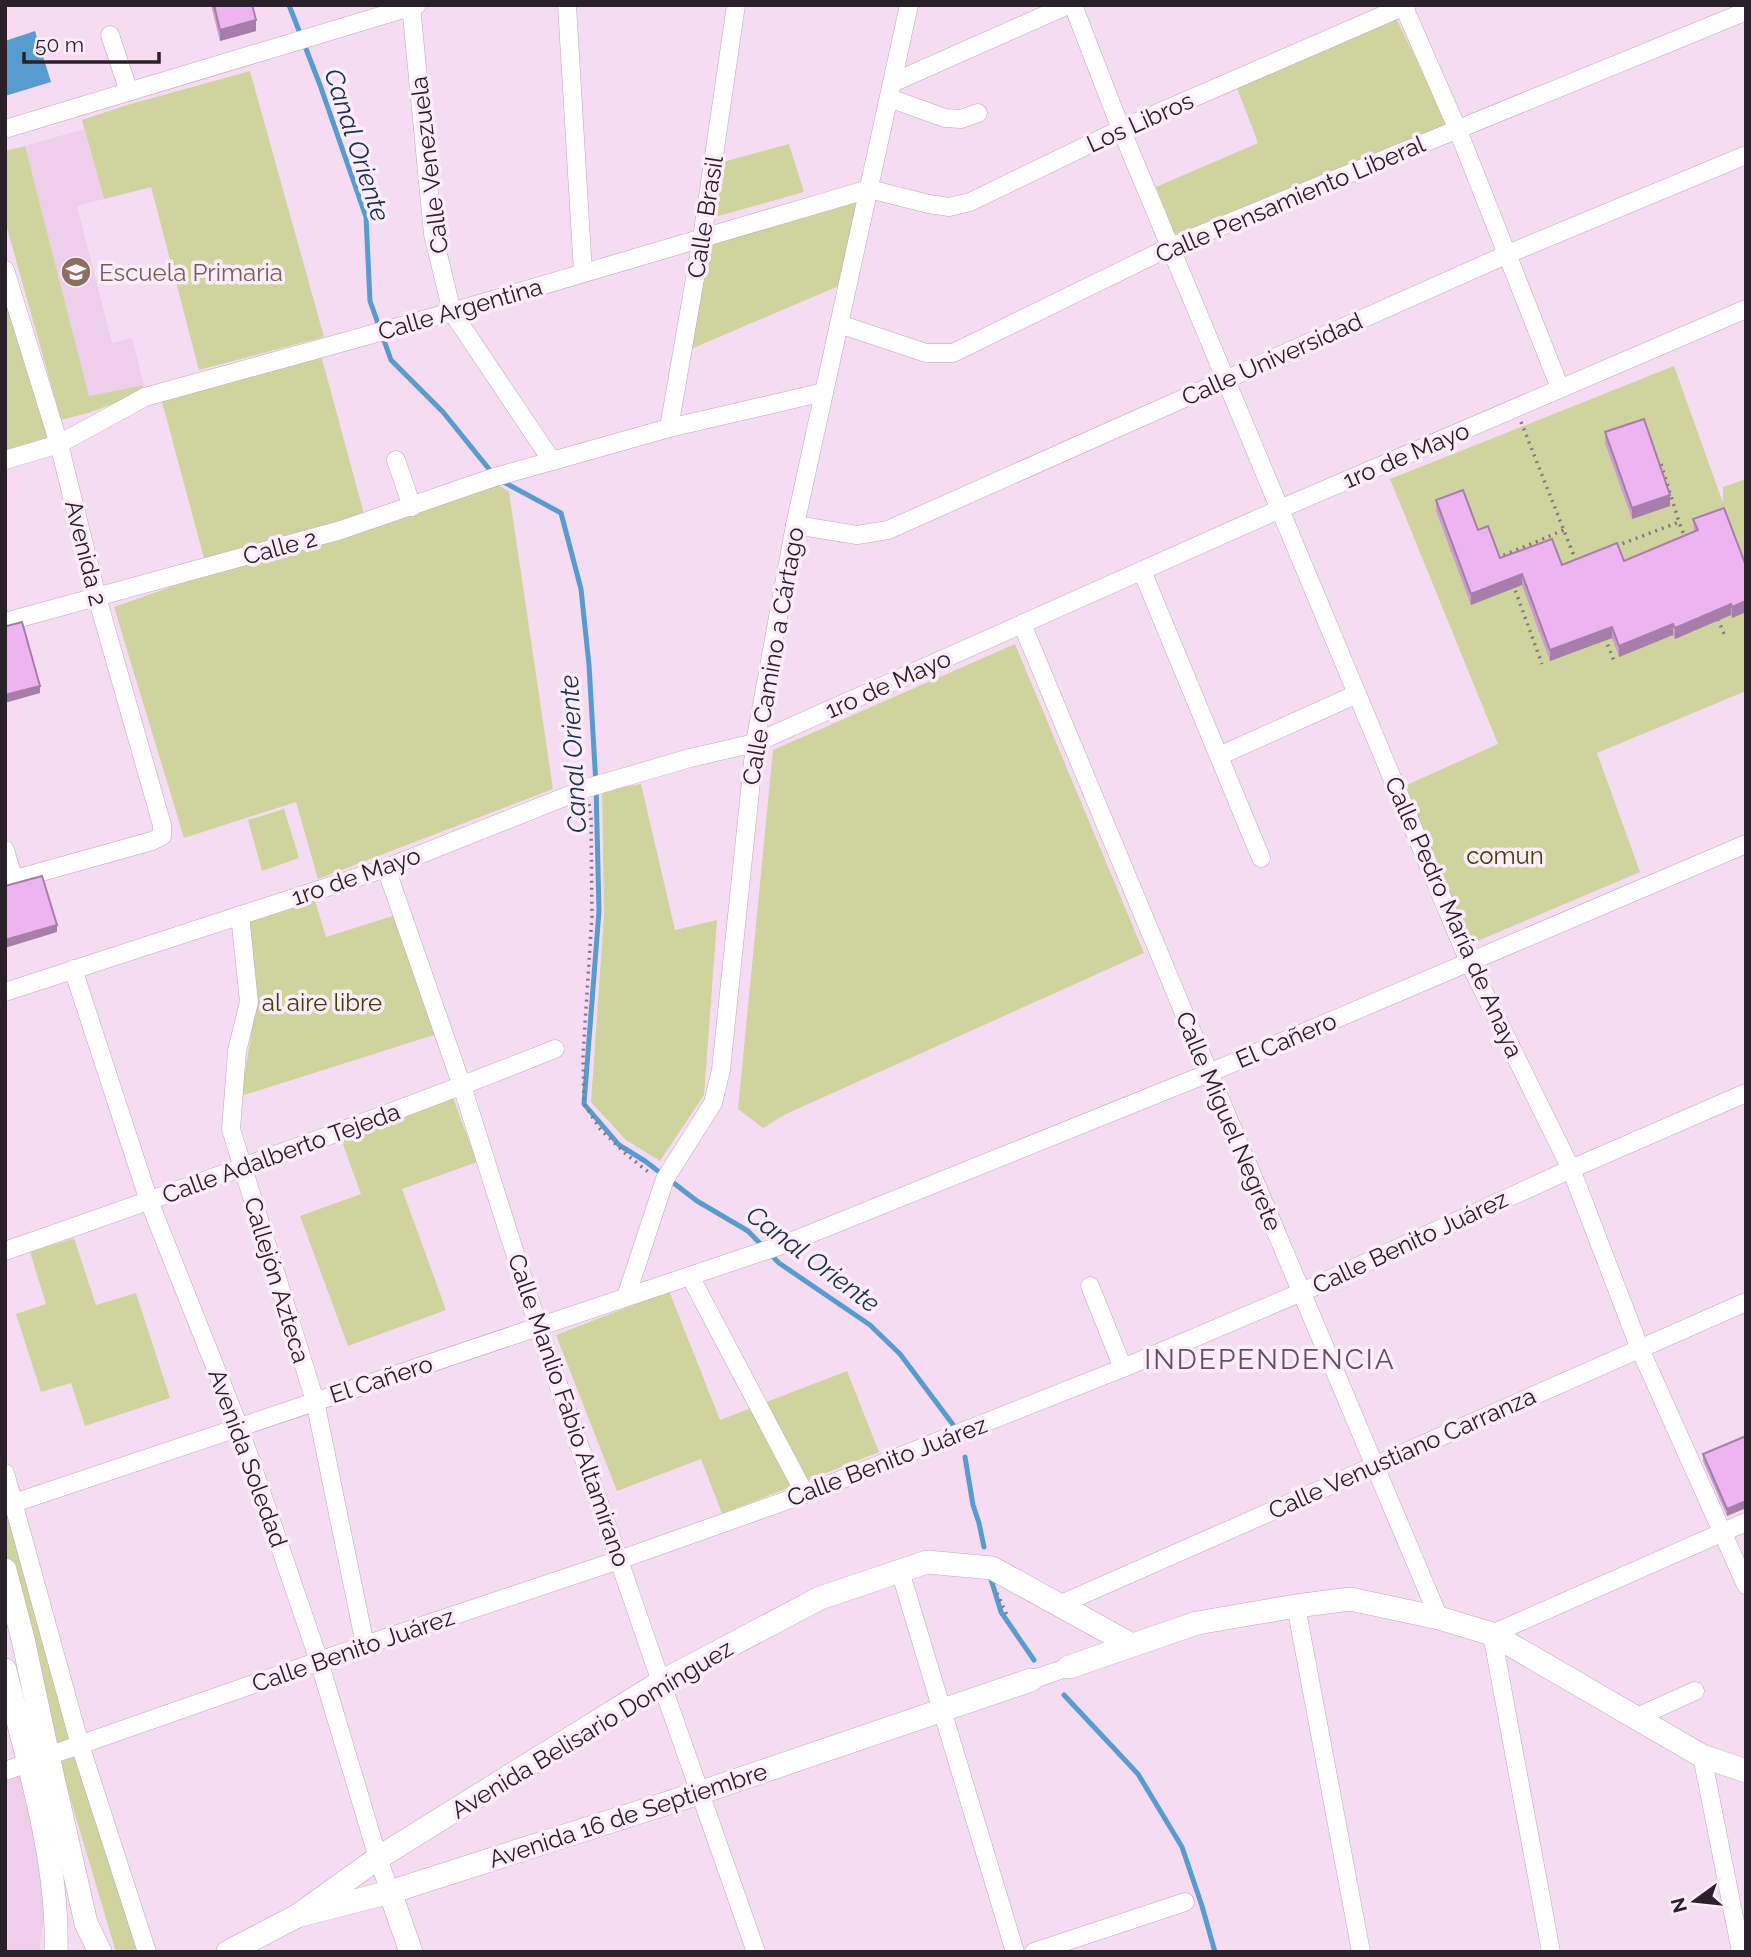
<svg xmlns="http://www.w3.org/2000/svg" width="1751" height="1957" font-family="Raleway,sans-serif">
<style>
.built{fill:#eeceeb}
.green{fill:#cfd49e}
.water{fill:#589bcf}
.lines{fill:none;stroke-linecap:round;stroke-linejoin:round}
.stream{stroke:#589bcf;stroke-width:5}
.minor-casing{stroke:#bea6bc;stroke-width:19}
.major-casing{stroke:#bea6bc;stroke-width:24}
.path{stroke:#867584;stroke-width:3.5;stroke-dasharray:2 5;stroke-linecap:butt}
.minor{stroke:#fff;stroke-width:18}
.major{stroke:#fff;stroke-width:23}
.wall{fill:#cc9bcf}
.shaded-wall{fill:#a67ea9}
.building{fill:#edb4f1;stroke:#a67ea9;stroke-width:2}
.labels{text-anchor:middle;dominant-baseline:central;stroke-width:7;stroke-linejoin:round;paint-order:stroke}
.street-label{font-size:24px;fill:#292029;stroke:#fdedfb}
.education-label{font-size:24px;fill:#785e54;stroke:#fdedfb;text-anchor:start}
.park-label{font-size:24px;fill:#3e4000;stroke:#fdedfb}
.water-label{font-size:26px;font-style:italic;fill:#153349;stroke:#fdedfb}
.quarter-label{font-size:28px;letter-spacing:2px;fill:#634e62;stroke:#fdedfb}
</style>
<rect width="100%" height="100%" fill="#f6dcf3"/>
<!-- built -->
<g class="built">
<polygon points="84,129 104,199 77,206 112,343 132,338 144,385 89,396 25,146"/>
<polygon points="25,1767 45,1913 39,1952 5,1952 5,1774"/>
</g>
<!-- green -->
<g class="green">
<polygon points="1396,18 1449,126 1175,235 1156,187 1258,143 1237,88"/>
<polygon points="250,71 324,337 199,370 151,187 104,199 82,120 127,105"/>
<polygon points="789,144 804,192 715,217 723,162"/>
<polygon points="25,146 89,396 144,385 140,394 88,413 61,420 5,221 5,151"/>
<polygon points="861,197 841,285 691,349 707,242"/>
<polygon points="5,281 54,443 5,457"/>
<polygon points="321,355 364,514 204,558 161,398"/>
<polygon points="1674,366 1723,503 1723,487 1746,479 1746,691 1597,753 1640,872 1468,945 1402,787 1498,744 1390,479"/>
<polygon points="479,473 509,492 553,789 318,879 296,802 184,838 114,607 281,548"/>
<polygon points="1015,644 1144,953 786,1114 763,1128 738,1109 773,750"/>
<polygon points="641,784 675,930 717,920 704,1095 660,1161 626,1140 591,1102 604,915 602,791"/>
<polygon points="284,809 299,858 262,871 248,820"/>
<polygon points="314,897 326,937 399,914 437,1034 241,1096 257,999 246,919"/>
<polygon points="453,1098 477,1162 402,1189 446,1310 348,1346 300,1216 361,1194 341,1139"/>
<polygon points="74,1238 96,1305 136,1293 170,1398 85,1426 71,1383 41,1392 16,1314 46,1304 30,1252"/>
<polygon points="669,1291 720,1420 847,1371 879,1452 722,1514 701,1459 617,1491 556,1335"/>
<polygon points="12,1507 78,1744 56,1750 5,1554 5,1509"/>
<polygon points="79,1746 151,1952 116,1952 57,1754"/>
</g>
<!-- water -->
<polygon class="water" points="35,31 51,82 5,96 5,41"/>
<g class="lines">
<!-- stream -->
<g class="stream">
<polyline points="289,5 320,85 366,217 370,301 391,360 443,412 493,474"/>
<polyline points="500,480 561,513 581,589 589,665 596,785 599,911 584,1104 619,1145 645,1161 697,1201 748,1231 779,1263 870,1325 900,1354 954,1426"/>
<polyline points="965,1457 973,1505 979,1523 984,1547"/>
<polyline points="990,1576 1001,1612 1034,1660"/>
<polyline points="1064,1695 1138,1774 1182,1847 1202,1906 1215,1952"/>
</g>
<!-- minor casing -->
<g class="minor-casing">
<g id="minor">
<polyline points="411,5 433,234 452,312 552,461"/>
<polyline points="567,5 583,273"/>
<polyline points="1073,5 1121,129 1469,962 1571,1169 1640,1349 1746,1585"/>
<polyline points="1403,5 1457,128 1560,388"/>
<polyline points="110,35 129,92"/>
<polyline points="892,83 1068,5"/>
<polyline points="889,98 945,118 961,119 978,113"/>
<polyline points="5,129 417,5"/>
<polyline points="5,270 59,444 97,597 162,825 162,836 152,841 5,882"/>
<polyline points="839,324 926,353 953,353 1170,247 1742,13"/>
<polyline points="669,428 702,238 736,5"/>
<polyline points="5,460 59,444 145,397 452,312 869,189 929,204 949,207 970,202 1121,129 1407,5"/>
<polyline points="396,460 412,507"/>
<polyline points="795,525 857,535 888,530 1508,254 1746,155"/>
<polyline points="1142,571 1261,858"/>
<polyline points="5,622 341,530 495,477 552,461 669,428 824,392"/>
<polyline points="1022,624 1209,1073 1439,1618"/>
<polyline points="1219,756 1357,694"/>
<polyline points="5,850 14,880"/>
<polyline points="386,868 462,1086 538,1326 661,1682 756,1952"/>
<polyline points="240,915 249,1002 237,1051 231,1129 315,1401 365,1645"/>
<polyline points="73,969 149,1201 239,1427 319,1661 378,1858 390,1892"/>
<polyline points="5,992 386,868 587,788 690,758 755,743 1280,509 1746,309"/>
<path d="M5 1251C190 1187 374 1121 555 1049"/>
<polyline points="690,1276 805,1494"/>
<polyline points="1090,1286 1123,1368"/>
<polyline points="626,1297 665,1179 713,1103 721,1070 755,743 795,525 909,5"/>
<polyline points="5,1473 80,1745 147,1952"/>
<polyline points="5,1506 785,1244 1209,1073 1746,844"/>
<polyline points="900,1571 1015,1952"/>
<polyline points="1059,1605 1746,1302"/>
<polyline points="1296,1606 1361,1952"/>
<polyline points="1031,1680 1069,1667"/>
<polyline points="1635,1718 1695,1691"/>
<polyline points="1702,1756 1741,1952"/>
<polyline points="5,1771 365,1645 619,1560 805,1494 1123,1368 1302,1292 1571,1169 1746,1093"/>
<polyline points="1034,1952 1185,1902"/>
<polyline points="1551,1952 1492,1634 1746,1522"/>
</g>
</g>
<!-- major casing -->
<g class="major-casing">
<g id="major">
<polyline points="5,1570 23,1639 48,1756 86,1923 100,1952"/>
<polyline points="1069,1667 1197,1623 1296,1606 1350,1599 1439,1618 1492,1634 1702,1756 1746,1771"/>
<path d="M5 1670C27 1760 59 1859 56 1952"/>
<polyline points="390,1892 411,1952"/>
<polyline points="297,1916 378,1858 661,1682 820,1598 927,1562 992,1568 1132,1645"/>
<polyline points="228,1952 297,1916 390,1892 699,1793 1031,1680"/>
</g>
</g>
<!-- path -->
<g class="path">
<polyline points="1521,422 1576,561"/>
<polyline points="1661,464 1679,522"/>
<polyline points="1616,546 1679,522 1686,540"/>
<polyline points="1504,561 1502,556 1564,530"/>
<polyline points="1513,584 1542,664"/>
<polyline points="1718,619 1724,634"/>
<polyline points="1605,638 1614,661"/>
<polyline points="589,804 591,818 592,916 583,1055 584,1104 600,1129 627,1155 651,1174"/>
<polyline points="997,1593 1007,1615"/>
</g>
<!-- minor -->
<use href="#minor" class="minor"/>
<!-- major -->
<use href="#major" class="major"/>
</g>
<!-- wall -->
<g class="wall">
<polygon points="211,5 252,5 256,31 220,41"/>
<polygon points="1605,432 1670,506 1632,519 1605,443"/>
<polygon points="1436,500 1478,530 1500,558 1562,565 1624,561 1694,532 1693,519 1746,566 1746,612 1732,618 1731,615 1675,639 1673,635 1619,657 1612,638 1550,661 1522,585 1471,605 1436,511"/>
<polygon points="1746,1436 1746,1508 1727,1516 1703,1461 1703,1454"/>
</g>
<!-- shaded-wall -->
<g class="shaded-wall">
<polygon points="256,20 256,31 220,41 220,30"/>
<polygon points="1670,495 1670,506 1632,519 1632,508"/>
<polygon points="1522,574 1522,585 1471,605 1471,594"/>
<polygon points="1746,601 1746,612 1732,618 1732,607"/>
<polygon points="1731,604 1731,615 1675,639 1675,628"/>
<polygon points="1673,624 1673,635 1619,657 1619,646"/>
<polygon points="1612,627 1612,638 1550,661 1550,650"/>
<polygon points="40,686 40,693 5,703 5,695"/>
<polygon points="57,925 57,932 5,948 5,940"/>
<polygon points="1746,1501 1746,1508 1727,1516 1727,1509"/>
</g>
<!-- building -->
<g class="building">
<polygon points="214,5 252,5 256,20 220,30"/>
<polygon points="1644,419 1670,495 1632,508 1605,432"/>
<polygon points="1463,490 1478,530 1488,526 1500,558 1552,539 1562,565 1617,543 1624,561 1698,530 1693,519 1724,508 1746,566 1746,601 1732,607 1731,604 1675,628 1673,624 1619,646 1612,627 1550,650 1522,574 1471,594 1436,500"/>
<polygon points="22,622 40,686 5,695 5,625 7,626"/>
<polygon points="42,876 57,925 5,940 5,886"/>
<polygon points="1746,1436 1746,1501 1727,1509 1703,1454"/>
</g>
<!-- icons -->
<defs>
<g id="school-disc" transform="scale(1.575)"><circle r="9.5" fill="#8d6e63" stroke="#fdedfb"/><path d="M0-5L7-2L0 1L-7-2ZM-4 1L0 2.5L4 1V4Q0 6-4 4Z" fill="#fff"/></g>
</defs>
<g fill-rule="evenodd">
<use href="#school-disc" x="76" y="272"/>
</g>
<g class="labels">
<!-- street labels -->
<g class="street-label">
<text transform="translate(1140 122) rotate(-24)">Los Libros</text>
<text transform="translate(429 165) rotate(-97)">Calle Venezuela</text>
<text transform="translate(1290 199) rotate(-23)">Calle Pensamiento Liberal</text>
<text transform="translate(705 217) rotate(-81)">Calle Brasil</text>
<text transform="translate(460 309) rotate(-16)">Calle Argentina</text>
<text transform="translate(1272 359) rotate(-24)">Calle Universidad</text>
<text transform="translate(1406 455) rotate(-23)">1ro de Mayo</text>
<text transform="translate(280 547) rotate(-15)">Calle 2</text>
<text transform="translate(86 553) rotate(76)">Avenida 2</text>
<text transform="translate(773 656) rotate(-80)">Calle Camino a Cártago</text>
<text transform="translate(888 684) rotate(-24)">1ro de Mayo</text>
<text transform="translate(356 876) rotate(-19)">1ro de Mayo</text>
<text transform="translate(1454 917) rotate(66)">Calle Pedro María de Anaya</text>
<text transform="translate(1286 1040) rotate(-23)">El Cañero</text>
<text transform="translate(1229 1121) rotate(67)">Calle Miguel Negrete</text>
<text transform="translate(281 1153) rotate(-20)">Calle Adalberto Tejeda</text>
<text transform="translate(1410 1242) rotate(-25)">Calle Benito Juárez</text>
<text transform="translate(277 1280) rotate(73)">Callejón Azteca</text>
<text transform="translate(381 1379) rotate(-18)">El Cañero</text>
<text transform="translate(569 1410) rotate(71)">Calle Manlio Fabio Altamirano</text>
<text transform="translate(1402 1453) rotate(-24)">Calle Venustiano Carranza</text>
<text transform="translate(248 1458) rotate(70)">Avenida Soledad</text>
<text transform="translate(887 1461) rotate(-21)">Calle Benito Juárez</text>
<text transform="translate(353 1650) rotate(-19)">Calle Benito Juárez</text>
<text transform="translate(592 1729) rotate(-31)">Avenida Belisario Domínguez</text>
<text transform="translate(628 1815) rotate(-18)">Avenida 16 de Septiembre</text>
</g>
<!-- education labels -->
<g class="education-label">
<text x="99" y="272">Escuela Primaria</text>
</g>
<!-- park labels -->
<g class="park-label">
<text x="1505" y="855">comun</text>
<text x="322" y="1002">al aire libre</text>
</g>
<!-- water labels -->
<g class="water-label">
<text transform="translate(357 145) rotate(72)">Canal Oriente</text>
<text transform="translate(573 754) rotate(-93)">Canal Oriente</text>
<text transform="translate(813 1259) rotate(37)">Canal Oriente</text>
</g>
<!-- quarter labels -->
<g class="quarter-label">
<text x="1270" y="1359">INDEPENDENCIA</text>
</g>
</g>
<!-- border -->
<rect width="1751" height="1957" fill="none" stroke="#292029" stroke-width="14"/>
<!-- north arrow -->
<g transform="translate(1695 1901) rotate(255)" stroke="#fdedfb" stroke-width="5" paint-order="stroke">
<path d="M0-5L12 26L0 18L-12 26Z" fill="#292029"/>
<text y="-10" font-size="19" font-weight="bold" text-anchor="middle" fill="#292029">N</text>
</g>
<!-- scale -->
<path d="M24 52v10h135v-10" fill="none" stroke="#292029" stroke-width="3.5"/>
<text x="35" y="52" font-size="21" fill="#292029" stroke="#fdedfb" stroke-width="5" paint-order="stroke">50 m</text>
</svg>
